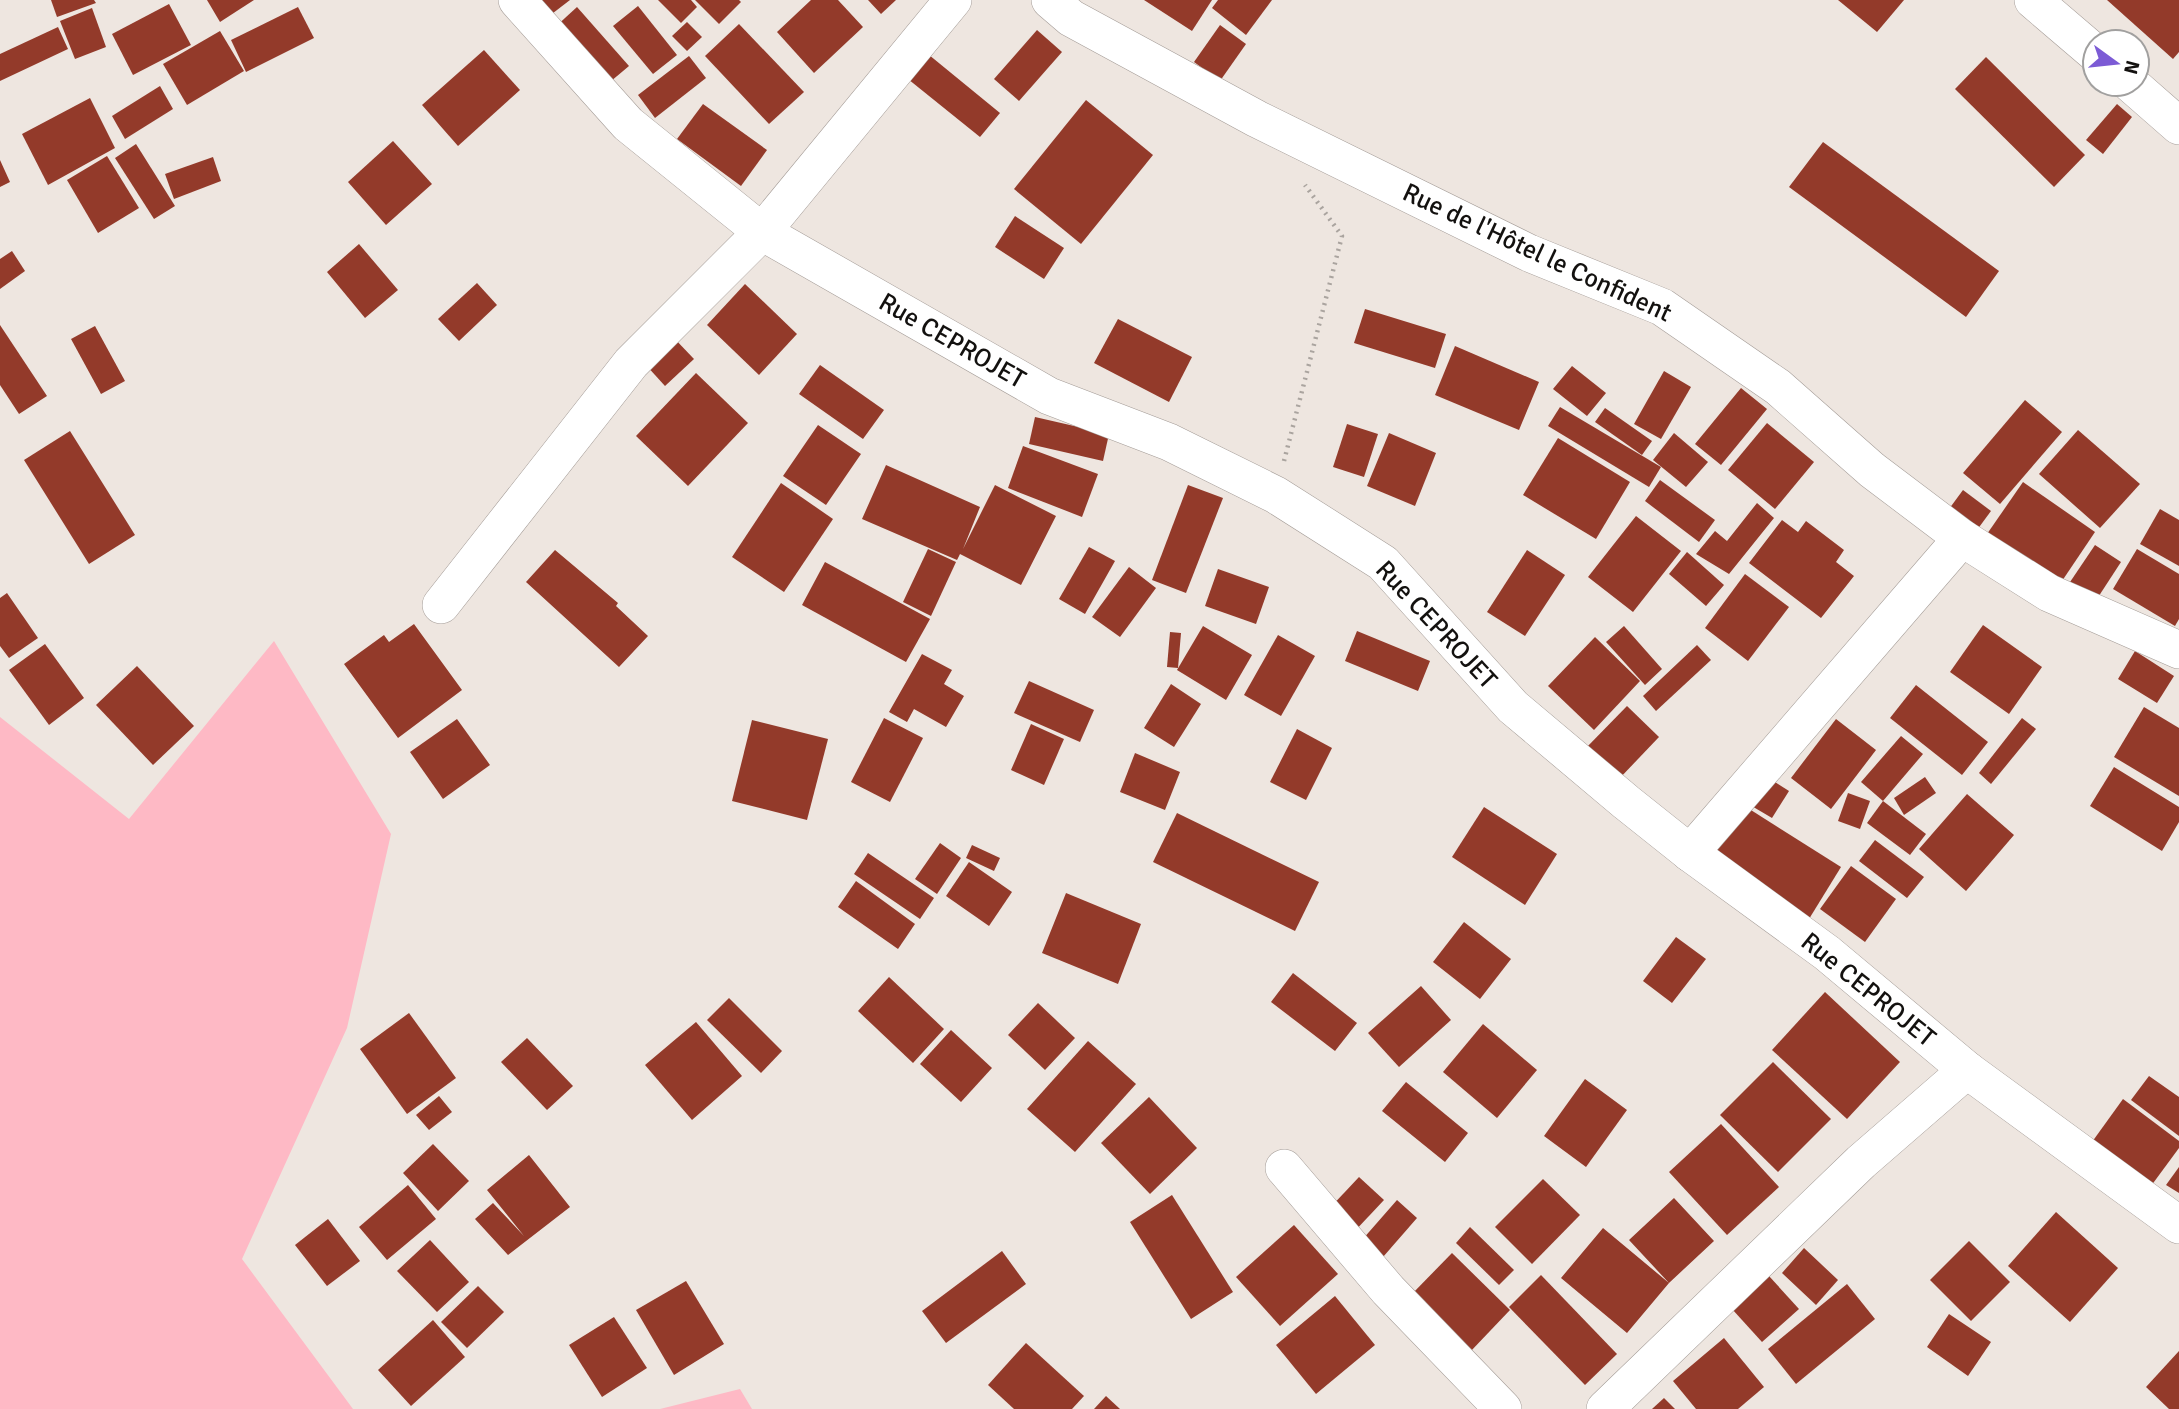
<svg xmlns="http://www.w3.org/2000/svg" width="2179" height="1409" font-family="Signika,sans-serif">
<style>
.green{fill:#feb9c5}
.building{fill:#933a2a}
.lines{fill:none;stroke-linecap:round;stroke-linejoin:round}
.minor-casing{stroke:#a49c97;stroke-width:38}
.path{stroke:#aaa49f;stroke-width:4.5;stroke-dasharray:2 5;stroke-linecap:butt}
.minor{stroke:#fff;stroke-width:37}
.labels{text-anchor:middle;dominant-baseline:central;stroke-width:7;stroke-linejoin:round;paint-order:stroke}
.street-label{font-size:26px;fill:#13110f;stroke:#fff}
</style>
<rect width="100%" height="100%" fill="#eee6e0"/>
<!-- green -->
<g class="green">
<polygon points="274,641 391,834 347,1028 242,1259 353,1409 0,1409 0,717 129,819"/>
<polygon points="740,1389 752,1409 660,1409"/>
</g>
<!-- building -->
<g class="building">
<polygon points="51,0 94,0 96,3 57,17"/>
<polygon points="207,0 254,0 220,22"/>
<polygon points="529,0 570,0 544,20"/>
<polygon points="658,0 691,0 697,7 681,23"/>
<polygon points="695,0 739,0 741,2 719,24"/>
<polygon points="811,0 838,0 863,27 814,73 777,32"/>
<polygon points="868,0 896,0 881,14"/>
<polygon points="1144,0 1212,0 1192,31"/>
<polygon points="1218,0 1272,0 1246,35 1212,8"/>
<polygon points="1838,0 1904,0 1877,32"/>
<polygon points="2107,0 2179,0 2179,52 2173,59"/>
<polygon points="169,4 191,45 133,75 112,34"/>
<polygon points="638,6 677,55 653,74 613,26"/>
<polygon points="298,7 314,38 246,72 231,40"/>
<polygon points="577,7 629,66 604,87 553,29"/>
<polygon points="92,8 106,47 75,59 60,21"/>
<polygon points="687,22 702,37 687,51 672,36"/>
<polygon points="739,24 804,92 769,124 705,56"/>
<polygon points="1220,25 1246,44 1220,81 1194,62"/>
<polygon points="58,27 68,49 0,81 0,54"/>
<polygon points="1037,30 1062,52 1019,101 994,79"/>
<polygon points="220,31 244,71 187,105 163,64"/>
<polygon points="484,50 520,90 458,146 422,105"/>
<polygon points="923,50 1000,113 980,137 903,75"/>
<polygon points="689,56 706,78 655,118 638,95"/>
<polygon points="1986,57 2085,155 2054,187 1955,89"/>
<polygon points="160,86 173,109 125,139 112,116"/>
<polygon points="90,98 115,148 48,185 22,134"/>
<polygon points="1086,100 1153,155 1081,244 1014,189"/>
<polygon points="703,104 767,150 741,186 677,139"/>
<polygon points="2117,104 2132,117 2103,154 2086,140"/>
<polygon points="393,141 432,184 386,225 348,182"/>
<polygon points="1823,142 1999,271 1966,317 1789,187"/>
<polygon points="136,144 175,206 154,219 115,158"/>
<polygon points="107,156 139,208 98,233 67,180"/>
<polygon points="213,157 221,181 174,199 165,174"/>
<polygon points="0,160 10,182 0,187"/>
<polygon points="1015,216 1064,248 1044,279 995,247"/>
<polygon points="359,244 398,290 365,318 327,272"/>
<polygon points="12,251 25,271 0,289 0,259"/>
<polygon points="477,283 497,305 459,341 438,319"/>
<polygon points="745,284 797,334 759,375 707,325"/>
<polygon points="1365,309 1446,334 1435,368 1354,343"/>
<polygon points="1118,319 1192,357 1169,402 1094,363"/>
<polygon points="0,325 47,396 19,414 0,385"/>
<polygon points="95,326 125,381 101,394 71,339"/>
<polygon points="673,337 694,359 665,386 645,364"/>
<polygon points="1455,346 1539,382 1519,430 1435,395"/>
<polygon points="820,365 884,410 863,439 799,394"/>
<polygon points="1572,366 1606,393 1587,416 1553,389"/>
<polygon points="1664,371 1691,387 1661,439 1634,424"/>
<polygon points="696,373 748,423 688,486 636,436"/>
<polygon points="1741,388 1767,409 1721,465 1695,444"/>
<polygon points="2025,400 2062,432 2000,504 1963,473"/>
<polygon points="1560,407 1661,467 1649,487 1548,426"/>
<polygon points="1605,408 1652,441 1642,455 1595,422"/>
<polygon points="1035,417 1109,434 1103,461 1029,444"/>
<polygon points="1767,423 1814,462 1775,509 1728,470"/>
<polygon points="1347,424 1378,434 1364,477 1333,467"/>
<polygon points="818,425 861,454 826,505 783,476"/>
<polygon points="2078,430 2140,484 2100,528 2039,474"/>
<polygon points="70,431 135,535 89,564 24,460"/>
<polygon points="1389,433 1436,453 1415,506 1367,486"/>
<polygon points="1674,433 1708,462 1686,487 1653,460"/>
<polygon points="1558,438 1630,482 1596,539 1523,495"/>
<polygon points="1023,446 1098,474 1082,517 1008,488"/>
<polygon points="886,465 980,507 963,549 995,485 1056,516 1021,585 960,554 957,560 862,519"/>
<polygon points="1660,480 1715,520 1699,542 1645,501"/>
<polygon points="2023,482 2095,532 2060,584 1987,534"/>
<polygon points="781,483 833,519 784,592 732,557"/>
<polygon points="1188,485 1223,498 1186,593 1152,580"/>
<polygon points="1963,490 1991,511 1977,530 1949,509"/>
<polygon points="1757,503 1774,518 1729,574 1696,554 1715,531 1727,541"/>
<polygon points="2160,509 2179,520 2179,566 2140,544"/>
<polygon points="1636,516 1681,551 1633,612 1588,577"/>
<polygon points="1782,520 1798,532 1806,521 1844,550 1836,562 1854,576 1821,618 1749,563"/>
<polygon points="2095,545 2121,562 2093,605 2066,588"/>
<polygon points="1089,547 1115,561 1085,614 1059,599"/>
<polygon points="928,549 956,562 931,616 903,602"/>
<polygon points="2137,549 2179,574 2179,619 2175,626 2113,589"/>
<polygon points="555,550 618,603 616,606 648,636 619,667 526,582"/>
<polygon points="1527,550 1565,575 1525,636 1487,612"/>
<polygon points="1687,552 1724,585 1706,606 1669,574"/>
<polygon points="825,562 930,619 906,662 802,605"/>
<polygon points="1129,567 1156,588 1120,637 1092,617"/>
<polygon points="1218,569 1269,587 1256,624 1205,606"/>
<polygon points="1745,574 1789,607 1748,661 1705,628"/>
<polygon points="7,593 38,638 9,658 0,646 0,598"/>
<polygon points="414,624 462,690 398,738 344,664 384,635 389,642"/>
<polygon points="1983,625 2042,667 2009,714 1950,672"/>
<polygon points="1203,626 1252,655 1226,700 1177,670"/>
<polygon points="1624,626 1662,669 1645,685 1606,642"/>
<polygon points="1357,631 1430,661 1418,691 1345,661"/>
<polygon points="1170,632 1181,633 1178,668 1167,667"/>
<polygon points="1278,635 1315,656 1281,716 1244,695"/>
<polygon points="1595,637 1640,681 1594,730 1548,686"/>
<polygon points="45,644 84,698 49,725 9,670"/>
<polygon points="1697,645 1711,660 1656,711 1643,696"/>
<polygon points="2135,651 2174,676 2157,703 2118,679"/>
<polygon points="922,654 952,670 944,684 964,696 946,727 914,709 907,722 889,712"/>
<polygon points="137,666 194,726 153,765 96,705"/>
<polygon points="1029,681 1094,710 1080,742 1014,713"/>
<polygon points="1171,684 1201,704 1174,747 1144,728"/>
<polygon points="1916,685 1988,742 1962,775 1890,718"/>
<polygon points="1627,706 1659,737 1618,780 1586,748"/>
<polygon points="2144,707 2179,728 2179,796 2114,757"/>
<polygon points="884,718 923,738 890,802 851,782"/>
<polygon points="2022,718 2036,729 1991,784 1979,773"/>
<polygon points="457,719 490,765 443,799 410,752"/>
<polygon points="1836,719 1876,750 1831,809 1791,778"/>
<polygon points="752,720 828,739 807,820 732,801"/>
<polygon points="1031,724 1064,739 1044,785 1011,770"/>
<polygon points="1297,729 1332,748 1306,800 1270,782"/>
<polygon points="1901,736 1923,754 1883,801 1861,782"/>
<polygon points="1135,753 1180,772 1165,810 1120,792"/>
<polygon points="2114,767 2179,807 2179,822 2162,851 2090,806"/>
<polygon points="1767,777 1789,791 1772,818 1750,805"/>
<polygon points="1925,777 1936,793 1904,815 1894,798"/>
<polygon points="1848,793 1870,801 1860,829 1838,821"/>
<polygon points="1967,794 2014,835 1966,891 1919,849"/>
<polygon points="1883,801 1926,834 1910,855 1867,823"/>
<polygon points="1743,805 1841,867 1809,919 1711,857"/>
<polygon points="1484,807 1557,854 1525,905 1452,857"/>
<polygon points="1177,813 1319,882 1295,931 1153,862"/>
<polygon points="1875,840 1924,877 1907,898 1859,861"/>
<polygon points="940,843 961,858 937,894 915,879"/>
<polygon points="972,845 1000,858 994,871 966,858"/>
<polygon points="868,853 934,898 920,919 854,874"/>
<polygon points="969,862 1012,892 989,926 946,896"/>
<polygon points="1851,866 1896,899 1865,942 1820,909"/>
<polygon points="856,881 915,924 898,949 838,907"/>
<polygon points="1066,893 1141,924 1118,984 1042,953"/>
<polygon points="1464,922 1511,959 1480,999 1433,962"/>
<polygon points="1676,937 1706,959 1672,1003 1643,981"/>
<polygon points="1293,973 1357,1023 1335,1051 1271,1002"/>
<polygon points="889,977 944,1029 913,1063 858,1011"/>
<polygon points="1421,986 1451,1020 1399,1067 1368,1033"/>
<polygon points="1825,992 1900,1062 1847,1119 1772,1050"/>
<polygon points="729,998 782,1051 761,1073 707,1020"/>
<polygon points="1038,1003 1075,1038 1045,1070 1008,1035"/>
<polygon points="409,1013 456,1078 407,1114 360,1049"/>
<polygon points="696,1022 742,1076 692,1120 645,1065"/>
<polygon points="1483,1024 1537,1070 1497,1118 1443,1072"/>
<polygon points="951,1030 992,1068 961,1102 920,1064"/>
<polygon points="527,1038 573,1086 547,1110 501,1062"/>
<polygon points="1088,1041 1136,1084 1075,1152 1027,1109"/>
<polygon points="1773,1062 1831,1119 1778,1172 1720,1115"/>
<polygon points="2149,1076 2179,1097 2179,1136 2131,1100"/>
<polygon points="1585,1079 1627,1110 1586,1167 1544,1136"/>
<polygon points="1406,1082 1468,1133 1445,1162 1382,1111"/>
<polygon points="439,1096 452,1112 429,1130 416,1115"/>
<polygon points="1149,1097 1197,1148 1150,1194 1101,1143"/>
<polygon points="2123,1099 2179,1141 2179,1148 2151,1186 2092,1142"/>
<polygon points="1721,1124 1779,1187 1727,1235 1669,1172"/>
<polygon points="433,1144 469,1181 438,1211 403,1173"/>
<polygon points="529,1155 570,1207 508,1255 475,1219 493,1203 524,1236 487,1190"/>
<polygon points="2179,1167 2179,1193 2166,1185"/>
<polygon points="1359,1177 1384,1200 1353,1233 1328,1210"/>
<polygon points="1543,1179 1580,1215 1532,1264 1495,1227"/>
<polygon points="408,1185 436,1219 387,1260 359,1227"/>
<polygon points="1172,1195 1233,1292 1191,1319 1130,1222"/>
<polygon points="1674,1198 1714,1241 1669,1283 1627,1333 1561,1278 1603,1228 1669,1283 1629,1240"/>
<polygon points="1397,1200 1417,1218 1383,1257 1362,1240"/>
<polygon points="2056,1212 2118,1268 2070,1322 2008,1266"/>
<polygon points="328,1219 360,1261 327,1286 295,1245"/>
<polygon points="1294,1225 1338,1274 1280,1326 1236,1277"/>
<polygon points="1470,1227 1514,1270 1499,1285 1456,1243"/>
<polygon points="430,1240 469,1282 437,1312 397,1271"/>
<polygon points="1969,1241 2010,1282 1971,1321 1930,1280"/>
<polygon points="1804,1248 1838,1280 1816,1305 1782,1273"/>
<polygon points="1002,1251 1026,1284 946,1343 922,1311"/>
<polygon points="1452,1253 1510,1310 1470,1352 1411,1295"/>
<polygon points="1541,1275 1617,1354 1585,1385 1509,1307"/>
<polygon points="1769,1276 1799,1309 1762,1342 1732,1309"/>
<polygon points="686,1281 724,1344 674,1375 636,1310"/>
<polygon points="1847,1284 1875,1319 1796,1384 1768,1349"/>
<polygon points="478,1286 504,1312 467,1348 441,1322"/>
<polygon points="1335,1296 1375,1345 1316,1394 1276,1345"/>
<polygon points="1949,1314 1991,1342 1968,1376 1927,1347"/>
<polygon points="614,1317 647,1368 602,1397 569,1345"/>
<polygon points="433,1320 465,1357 411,1406 378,1370"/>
<polygon points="1724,1338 1764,1387 1738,1409 1696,1409 1673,1381"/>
<polygon points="1026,1343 1084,1396 1072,1409 1014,1409 988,1385"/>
<polygon points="2179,1351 2179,1409 2169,1409 2146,1387"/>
<polygon points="1106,1396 1120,1409 1094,1409"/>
<polygon points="1664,1398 1675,1409 1652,1409"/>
</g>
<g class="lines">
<!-- minor casing -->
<g class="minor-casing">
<g id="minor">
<polyline points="517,0 628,124 762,232 1049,396 1169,442 1276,495 1383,563 1513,707 1626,802 1690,853 1827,953 1967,1070 2179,1225"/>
<polyline points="1050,0 1071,18 1257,119 1529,253 1662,307 1778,387 1872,470 1962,538 2049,593 2179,650"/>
<polyline points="2033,0 2095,53"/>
<polyline points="2131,84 2179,126"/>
<polyline points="441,605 631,363 762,232 953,0"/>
<polyline points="1690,853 1962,538"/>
<polyline points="1284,1168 1388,1290 1503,1409"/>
<polyline points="1605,1409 1861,1162 1967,1070"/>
</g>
</g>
<!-- path -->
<polyline class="path" points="1284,461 1342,236 1305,185"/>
<!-- minor -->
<use href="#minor" class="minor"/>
</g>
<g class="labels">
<!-- street labels -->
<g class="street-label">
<text transform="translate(1537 253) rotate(25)">Rue de l'Hôtel le Confident</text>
<text transform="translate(952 341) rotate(30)">Rue CEPROJET</text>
<text transform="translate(1436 625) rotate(47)">Rue CEPROJET</text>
<text transform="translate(1868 990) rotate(39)">Rue CEPROJET</text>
</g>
</g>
<!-- north arrow -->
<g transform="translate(2116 63) rotate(105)"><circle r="33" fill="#ffffff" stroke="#a1a09f" stroke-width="2"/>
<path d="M0-5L12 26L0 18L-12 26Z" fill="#7c5bd5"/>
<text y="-10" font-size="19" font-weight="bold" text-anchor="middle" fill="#13110f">N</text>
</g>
</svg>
